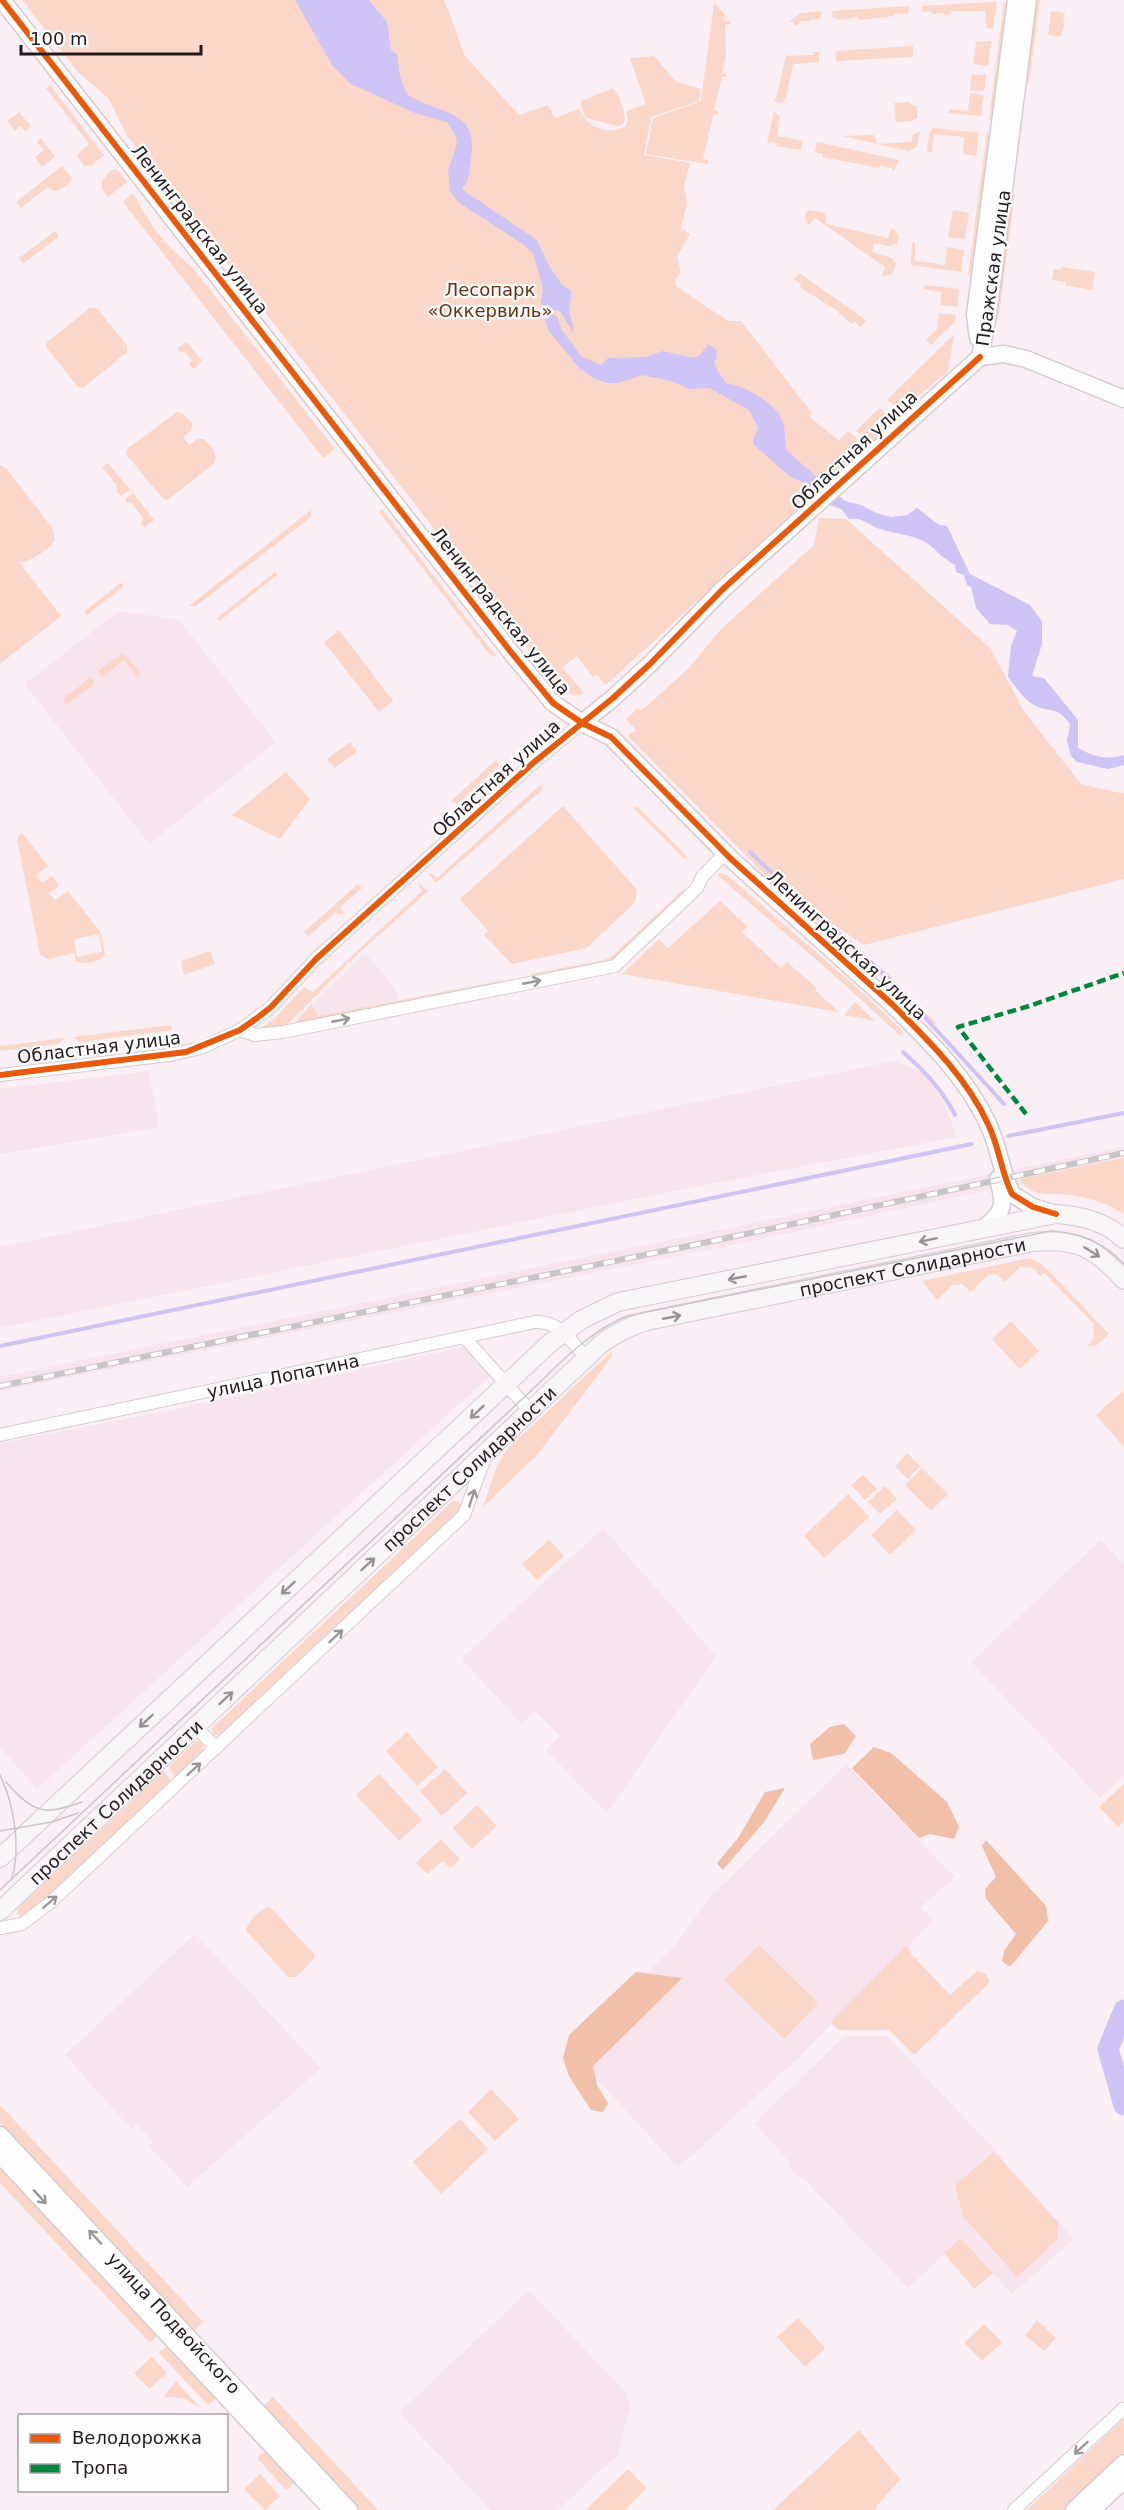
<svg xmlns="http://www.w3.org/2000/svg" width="1124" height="2510" font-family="'DejaVu Sans',sans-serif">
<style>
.built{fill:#f8e4ed}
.green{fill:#fbd7c9;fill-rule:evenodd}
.forest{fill:#f2bfa8}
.water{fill:#cec4f5}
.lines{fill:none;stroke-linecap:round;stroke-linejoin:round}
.stream{stroke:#cec4f5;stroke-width:4}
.river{stroke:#cec4f5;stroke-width:21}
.minor-casing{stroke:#d5ccd1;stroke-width:14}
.tertiary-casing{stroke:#d5ccd1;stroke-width:19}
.secondary-casing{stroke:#d5ccd1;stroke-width:20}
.minor{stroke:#fefdfd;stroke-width:12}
.tertiary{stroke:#fefdfd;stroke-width:16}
.secondary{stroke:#f8f5f7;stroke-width:18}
.tram{stroke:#c9c6c7;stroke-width:1.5}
.rail-casing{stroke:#c9c6c7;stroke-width:6}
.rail{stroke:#fefefe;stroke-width:4;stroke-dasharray:11;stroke-linecap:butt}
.quiet{stroke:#00873e;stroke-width:4.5;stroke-dasharray:9 4.5;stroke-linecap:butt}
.cycleway-casing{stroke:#fefefe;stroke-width:10}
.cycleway{stroke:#e8590c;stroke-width:6}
.oneway{stroke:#9b9799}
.oneway2{stroke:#989295}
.labels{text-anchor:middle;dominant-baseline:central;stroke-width:4.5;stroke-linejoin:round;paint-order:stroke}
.street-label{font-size:18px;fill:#221a1e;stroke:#fefefe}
.park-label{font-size:18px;fill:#683210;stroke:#fefefe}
</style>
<rect width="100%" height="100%" fill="#f9eff4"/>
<!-- built -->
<g class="built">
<polygon points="119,611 179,620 276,742 149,844 27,687 26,683"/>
<polygon points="365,953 395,988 398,1000 317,1016 311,1005"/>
<polygon points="894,1061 921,1072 942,1098 957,1137 699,1186 0,1328 0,1247"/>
<polygon points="149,1071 159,1127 0,1154 0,1089"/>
<polygon points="1124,1147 1124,1161 737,1244 0,1391 0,1377"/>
<polygon points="468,1346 493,1373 37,1789 0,1747 0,1443 166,1411"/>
<polygon points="603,1528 716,1656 607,1813 546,1750 560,1736 535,1711 522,1724 461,1659"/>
<polygon points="1101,1540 1124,1564 1124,1776 1100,1798 971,1662"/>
<polygon points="846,1764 955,1877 921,1907 933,1921 798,2058 678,2168 580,2060 582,2035 674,1947 708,1899"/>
<polygon points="195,1934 321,2068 187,2187 149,2146 153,2142 137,2124 131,2129 65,2055"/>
<polygon points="844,2036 887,2036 984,2138 1074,2239 1012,2294 961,2238 908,2288 803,2178 798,2177 790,2169 790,2163 755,2123"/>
<polygon points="529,2290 624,2391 630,2407 617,2455 558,2510 491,2510 399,2413"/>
</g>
<!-- green -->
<g class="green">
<path d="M22 0H444L465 56 519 115 548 105 555 118 579 109C587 128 608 136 626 126L628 118 626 111 646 104 630 58 654 56 676 82 701 89 699 101 651 117 644 155 690 163 684 186 687 203 681 228 690 234 677 257 681 273 675 281 676 286 728 321H741L811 412V418L839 441 847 431 856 437 859 453 835 474 811 491 802 495 799 499 798 508 606 685 597 675 593 677 577 656 562 667 584 693C572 699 561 691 554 682L128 137 108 98 78 72Z"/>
<polygon points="1036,0 1040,0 1029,84 1024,80"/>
<polygon points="1004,1 1008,6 994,117 989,120"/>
<polygon points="990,2 997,2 993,28 987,29 985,11 951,11 951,14 945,15 944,13 932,14 931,11 922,12 922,6"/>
<polygon points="714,3 724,13 725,21 730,21 730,24 725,25 726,55 722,73 727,75 727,77 722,77 714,110 719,112 718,115 713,114 703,159 708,160 708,164 646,154 653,118 701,101"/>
<polygon points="910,6 908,15 905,13 894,14 894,16 861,20 858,20 857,17 842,20 833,18 832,11"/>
<polygon points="822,11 820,19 809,20 809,23 807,21 799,21 798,25 795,25 793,22 789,22 801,13"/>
<polygon points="1051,11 1065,13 1063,21 1065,22 1061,37 1048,35"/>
<polygon points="991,41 988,66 973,64 976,42"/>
<polygon points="913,46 913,57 836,61 835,51"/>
<polygon points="814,52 819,52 819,62 793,64 786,97 782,103 773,101 776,99 786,56 814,55"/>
<polygon points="972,74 986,75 984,91 970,90"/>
<polygon points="50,85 104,155 92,165 84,166 77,155 89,144 46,88"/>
<path d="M613 88C620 95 626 113 624 123L618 126 586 118 581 105V101Z"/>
<polygon points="970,93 984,95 981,116 949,113 950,109 968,111"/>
<polygon points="908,102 917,107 917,118 911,121 896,122 894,103"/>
<polygon points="774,111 780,117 777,136 803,141 801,150 776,146 777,143 771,142 767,144"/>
<polygon points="19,112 31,126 25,131 21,126 15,131 7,121"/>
<polygon points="933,128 979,133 976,156 963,154 964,137 934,134 932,152 927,152 929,133"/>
<polygon points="920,132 917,147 908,151 843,136 874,135 877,144 912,142 913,134"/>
<polygon points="987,132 992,136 974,273 968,276"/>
<polygon points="41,138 55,157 42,167 35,157 43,150 37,142"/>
<polygon points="817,142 899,160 894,171 892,168 880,165 879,168 823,157 823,154 815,152"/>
<path d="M62 166 72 178C68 186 61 191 52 191L48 187 21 208 16 202Z"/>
<polygon points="117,169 127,182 108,197 102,189 102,181 111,170"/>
<path d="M133 193C153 229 161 241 193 268L335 449 323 458 123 202Z"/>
<polygon points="1015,194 999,314 994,313 1011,195"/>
<polygon points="809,210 825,213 826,224 888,238 891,228 896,231 899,237 897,244 889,246 874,243 872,252 892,258 896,264 892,274 882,276 885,267 815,218 810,224 806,223 805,213"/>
<polygon points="953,210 969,213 965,239 948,237"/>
<polygon points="55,231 59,236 23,264 19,258"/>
<polygon points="912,242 915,242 915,261 945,265 947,247 964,250 961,272 911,265"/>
<polygon points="1061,267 1095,272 1092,290 1065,285 1065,282 1052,280 1054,269 1061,270"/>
<polygon points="799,273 866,320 861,327 855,322 852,324 846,320 846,318 839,314 839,312 800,287 801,284 794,279"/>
<polygon points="925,285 959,289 957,307 940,305 942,292 924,289"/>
<polygon points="90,308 97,308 127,346 127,352 83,388 78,387 46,347 47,342"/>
<polygon points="939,313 956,315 955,322 931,345 926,340 937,329"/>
<polygon points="954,334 948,371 905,407 897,407 887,400"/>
<polygon points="187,342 202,361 194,369 189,364 192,361 185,351 181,353 177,348"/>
<polygon points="879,408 895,422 865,453 861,438 864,436 856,431"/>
<polygon points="177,412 184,414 192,424 191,430 183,437 189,445 198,439 204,439 213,449 216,458 214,463 169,499 164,500 126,454 128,448"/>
<polygon points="108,463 130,490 121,496 117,492 116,484 102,467"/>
<path d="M0 465 7 469 53 529 55 540C48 550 31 562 19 562L61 616 0 664Z"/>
<polygon points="133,493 154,520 145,527 140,524 143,518 131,502 128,503 125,499"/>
<polygon points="382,509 496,656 490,655 379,512"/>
<polygon points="311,510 311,517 196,606 189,606"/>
<polygon points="819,518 846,519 990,648 1024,711 1081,784 1120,793 1124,792 1124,879 864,945 831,923 936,1022 931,1027 884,980 814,918 817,913 806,903 802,907 776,886 628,736 636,730 626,719 638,708 641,711 689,668 721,629 814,545"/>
<polygon points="275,572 277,575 219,621 217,618"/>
<polygon points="120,583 123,584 123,587 87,615 84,612"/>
<polygon points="339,630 393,701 379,712 324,642"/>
<polygon points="123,653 140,672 139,676 138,678 124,660 103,677 98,671"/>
<polygon points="91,677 95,683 65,706 64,698"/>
<polygon points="350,742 356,750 355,753 335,768 327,759"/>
<polygon points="496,760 500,765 457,804 451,801"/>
<polygon points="286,772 310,799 280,839 232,815"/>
<polygon points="540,785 543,789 436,883 429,874 431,873 437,878"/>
<polygon points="563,806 637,890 635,902 587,948 512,964 484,935 488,931 460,899"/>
<polygon points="637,806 687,856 685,859 634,809"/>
<path d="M23 834 48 866 36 875 42 883 52 876 59 886 49 893 55 900 68 891 101 933 105 955C100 962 84 965 76 961L74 953 47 959 40 954 17 839 19 835ZM99 934 102 952 77 957 74 939Z"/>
<polygon points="721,873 727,875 855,986 901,1029 902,1037 826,968 717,875"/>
<polygon points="418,883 428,891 350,961 285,1027 261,1028 274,1019 304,987 313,992 422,891"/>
<polygon points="358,884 362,888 340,907 344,913 339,915 336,912 308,936 304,932"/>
<polygon points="683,890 686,891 616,960 532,979 531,974 605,960 612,956"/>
<polygon points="720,901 747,926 742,932 781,968 787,962 817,988 815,990 839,1012 622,974 659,939 668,948"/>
<polygon points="210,951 215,964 184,975 181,961"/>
<polygon points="500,981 501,985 293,1025 311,1005 318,1016"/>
<polygon points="855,1002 875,1021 844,1015"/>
<polygon points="171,1025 172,1030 80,1042 73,1037"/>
<polygon points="64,1038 58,1044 0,1051 0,1046"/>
<path d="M1124 1158V1214C1106 1202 1083 1196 1062 1194 1054 1193 1045 1195 1038 1193 1031 1191 1024 1186 1020 1179Z"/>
<polygon points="1030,1258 1042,1264 1109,1334 1097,1345 1088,1346 1094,1338 1093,1323 1044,1273 1040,1276 1033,1268 1020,1267 1005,1282 997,1274 988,1275 971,1292 962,1284 952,1285 937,1300 922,1281"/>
<polygon points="1011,1321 1039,1351 1020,1369 992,1339"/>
<polygon points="611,1352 613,1355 537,1455 483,1507 497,1466 507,1449"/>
<polygon points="1124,1390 1124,1447 1096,1415"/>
<polygon points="907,1453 920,1466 908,1479 895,1467"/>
<polygon points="922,1468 948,1494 931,1511 905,1485"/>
<polygon points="863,1475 877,1489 865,1500 851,1485"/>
<polygon points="885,1486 897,1499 880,1514 868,1502"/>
<polygon points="848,1494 869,1517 824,1558 804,1536"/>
<polygon points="453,1501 460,1502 461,1510 219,1735 213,1735 212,1728"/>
<polygon points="897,1510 916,1530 890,1555 871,1535"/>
<polygon points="549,1540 564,1556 537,1580 522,1564"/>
<polygon points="407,1732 438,1767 417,1786 386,1751"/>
<polygon points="200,1741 204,1745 203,1752 175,1778 169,1767 195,1742"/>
<polygon points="445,1769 467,1793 442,1816 420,1791"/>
<polygon points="164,1771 171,1781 41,1903 21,1916 17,1914 18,1908"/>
<polygon points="379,1774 422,1820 399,1841 356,1795"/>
<polygon points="1124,1784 1124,1821 1118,1827 1099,1807"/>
<polygon points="477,1805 497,1826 472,1849 453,1828"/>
<polygon points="441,1839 460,1859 450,1868 443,1861 427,1874 416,1863"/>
<path d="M270 1907 315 1955 313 1960 296 1977H288L246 1930C248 1921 261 1908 270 1907Z"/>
<polygon points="759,1945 818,2003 784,2039 724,1980"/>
<polygon points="907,1945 912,1955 950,1995 977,1971 986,1974 990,1982 914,2055 889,2030 838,2030 831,2022"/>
<polygon points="491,2089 519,2119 495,2141 468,2112"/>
<polygon points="0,2105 203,2322 193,2332 6,2132 0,2123"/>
<polygon points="460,2119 488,2149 441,2194 413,2162"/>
<polygon points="994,2152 1058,2223 1057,2240 1017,2277 963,2216 955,2185"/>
<polygon points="0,2164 159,2334 150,2343 0,2183"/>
<polygon points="961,2238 993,2273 974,2289 944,2253"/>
<polygon points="798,2318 825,2348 805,2367 777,2337"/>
<polygon points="1037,2320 1056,2338 1044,2351 1025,2335"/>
<polygon points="984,2324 1002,2342 982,2361 964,2343"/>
<polygon points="168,2345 217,2396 208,2405 159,2353"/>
<polygon points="152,2357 167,2373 149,2389 134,2373"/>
<polygon points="176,2381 200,2408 184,2398 164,2397"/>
<polygon points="273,2397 378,2510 359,2510 262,2407"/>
<polygon points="1124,2418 1124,2453 1064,2510 1027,2510"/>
<polygon points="859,2430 900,2479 875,2508 877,2510 773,2510"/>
<polygon points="266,2449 296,2481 286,2490 257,2458"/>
<polygon points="628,2469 647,2488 625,2510 586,2510"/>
<polygon points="260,2474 280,2496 265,2510 244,2489"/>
</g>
<!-- forest -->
<g class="forest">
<polygon points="844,1724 856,1736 844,1754 813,1760 810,1744 830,1727"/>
<polygon points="874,1747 891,1753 947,1802 959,1827 954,1839 930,1834 919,1838 852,1768"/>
<polygon points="785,1788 764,1822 723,1870 717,1863 738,1838 765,1792"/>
<polygon points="986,1840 1046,1906 1048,1921 1010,1967 1002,1961 1004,1951 1016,1934 986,1899 985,1889 996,1877 982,1846"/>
<polygon points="636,1972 682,1978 593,2066 597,2085 608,2103 603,2112 591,2110 569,2076 563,2058 569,2035"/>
</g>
<!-- water -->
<path class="water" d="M295 0H369L387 22 391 51 397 54 400 76 407 94C435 114 480 108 471 157 469 169 471 179 463 187V190L537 240 548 264 562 285 571 290C573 298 569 303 569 311 570 318 574 325 573 332L560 311 555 310 552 313 558 318 561 329 582 357 601 365 608 358 646 357 663 351 694 358 700 355 708 344 716 349 717 357 714 362C715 366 724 381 727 384 743 384 778 405 783 422 786 432 784 441 787 451L845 501 861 505 876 513 891 517 907 515 917 508 939 525 947 526 970 574 1030 605 1042 621V644L1032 676 1044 678 1078 720V748C1094 757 1107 760 1124 755V765L1108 769 1077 762 1071 756 1067 741 1070 724C1055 704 1050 714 1034 705 1023 699 1016 687 1008 677L1011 646 1017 631 1008 625 990 624 976 608 971 587 967 585 964 575 956 572 955 565C943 559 936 549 925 542 911 534 894 534 880 529 868 524 861 517 849 519L841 509 830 505 802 482 789 476 754 445 753 441 758 428 749 410 709 388 689 389 671 381 642 375 618 383H607L595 379 580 369 548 330 541 302 543 289 533 253 521 243 458 202 450 191 448 170 457 144 455 135 447 122 415 113 351 84 332 65Z"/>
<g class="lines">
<!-- stream -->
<g class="stream">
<polyline points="750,852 805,904"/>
<polyline points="817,914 890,979 1004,1104"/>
<path d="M903 1052C924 1071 942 1089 955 1115"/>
<polyline points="1008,1136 1124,1113"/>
<polyline points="0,1346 972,1144"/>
</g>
<!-- river -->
<polyline class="river" points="1124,2010 1108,2049 1124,2105"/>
<!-- minor casing -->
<g class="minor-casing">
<g id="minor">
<polyline points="240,1030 255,1035 283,1032 615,966 697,888 702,877 725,853"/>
<polyline points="0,1075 169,1055 201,1048 240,1030 271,1007 316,959 533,763 582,723"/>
<polyline points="464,1337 530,1411"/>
<path d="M0 1435 535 1322C560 1321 571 1341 586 1358"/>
<polyline points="196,1727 216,1748"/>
<polyline points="0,1928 22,1924 51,1902 464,1515 486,1455"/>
<polyline points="1014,2510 1124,2408"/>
</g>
</g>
<!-- tertiary casing -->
<g class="tertiary-casing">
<g id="tertiary">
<path d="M2 0 510 651 553 703 582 723 611 737 730 858 893 1005C929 1041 967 1078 988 1124 999 1146 1001 1172 1012 1194L1033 1207 1056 1214"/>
<polyline points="978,338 975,315 1016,0"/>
<polyline points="980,357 988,316 1028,0"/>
<polyline points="980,357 1004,354 1026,359 1124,399"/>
<polyline points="582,723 613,698 650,664 723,589 980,357"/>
<path d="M985 1227C1005 1211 1005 1204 998 1179"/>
<polyline points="0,2135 349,2510"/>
<polyline points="0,2155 332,2510"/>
<polyline points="1074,2510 1124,2463"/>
<polyline points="1092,2510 1124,2480"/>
</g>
</g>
<!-- secondary casing -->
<g class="secondary-casing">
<g id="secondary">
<path d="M0 1858 550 1343 581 1320 618 1302 1056 1214C1082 1216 1104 1221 1124 1239"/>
<path id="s1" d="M0 1911 601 1344C616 1333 629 1326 647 1321L1033 1242C1077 1238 1095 1248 1124 1280"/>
</g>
</g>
<!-- minor -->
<use href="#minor" class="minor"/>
<!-- tertiary -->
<use href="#tertiary" class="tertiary"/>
<!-- secondary -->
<use href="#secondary" class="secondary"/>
<!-- tram -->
<g class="tram">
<path d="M0 1775C14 1805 21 1846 12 1878"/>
<path d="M6 1782C34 1813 42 1816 82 1802"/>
<polyline points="0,1831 52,1822 78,1813"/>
<path d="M0 1890 520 1401C554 1370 585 1333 627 1316L1051 1231C1081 1233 1103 1242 1124 1264"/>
</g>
<!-- rail casing -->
<g class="rail-casing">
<polyline id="rail" points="0,1386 708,1242 1124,1153"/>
</g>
<!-- rail -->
<use href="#rail" class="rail"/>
<!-- quiet -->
<polyline class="quiet" points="1026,1114 958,1027 1029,1006 1124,973"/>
<!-- cycleway casing -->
<g class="cycleway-casing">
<g id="cycleway">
<path d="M2 0 510 651 553 703 582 723 611 737 730 858 893 1005C929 1041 967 1078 988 1124 999 1146 1001 1172 1012 1194L1033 1207 1056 1214"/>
<polyline points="0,1075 186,1052 240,1030 257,1018 271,1007 316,959 533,763 613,698 650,664 723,589 980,357"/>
</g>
</g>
<!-- cycleway -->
<use href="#cycleway" class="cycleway"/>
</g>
<!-- one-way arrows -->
<defs><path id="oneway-shaft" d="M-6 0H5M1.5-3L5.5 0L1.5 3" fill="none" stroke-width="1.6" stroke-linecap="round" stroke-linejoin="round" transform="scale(1.5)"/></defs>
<g class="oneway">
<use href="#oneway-shaft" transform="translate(532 982) rotate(-11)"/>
<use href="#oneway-shaft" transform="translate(341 1020) rotate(-11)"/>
<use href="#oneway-shaft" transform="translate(472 1498) rotate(-72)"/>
<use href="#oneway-shaft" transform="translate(336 1636) rotate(-43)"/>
<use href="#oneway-shaft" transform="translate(194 1769) rotate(-43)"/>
<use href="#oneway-shaft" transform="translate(50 1902) rotate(-41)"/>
<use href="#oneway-shaft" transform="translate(40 2197) rotate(47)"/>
<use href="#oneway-shaft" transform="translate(95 2237) rotate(-133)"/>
<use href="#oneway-shaft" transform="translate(1081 2448) rotate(137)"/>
</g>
<g class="oneway2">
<use href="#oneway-shaft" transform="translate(928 1240) rotate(168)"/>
<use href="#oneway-shaft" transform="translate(1092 1252) rotate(32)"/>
<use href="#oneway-shaft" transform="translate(737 1278) rotate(169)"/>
<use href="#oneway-shaft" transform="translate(672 1317) rotate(-11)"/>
<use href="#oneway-shaft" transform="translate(477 1412) rotate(137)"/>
<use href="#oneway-shaft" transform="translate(368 1564) rotate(-43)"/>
<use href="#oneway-shaft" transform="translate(288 1588) rotate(137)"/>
<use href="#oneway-shaft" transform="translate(226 1698) rotate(-43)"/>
<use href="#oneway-shaft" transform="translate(146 1721) rotate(137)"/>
</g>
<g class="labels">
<!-- street labels -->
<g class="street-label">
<text transform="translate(200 229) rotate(52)">Ленинградская улица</text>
<text transform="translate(993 268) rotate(-82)">Пражская улица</text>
<text transform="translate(854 450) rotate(-43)">Областная улица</text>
<text transform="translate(501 611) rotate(51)">Ленинградская улица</text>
<text transform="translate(496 778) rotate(-42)">Областная улица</text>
<text transform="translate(847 945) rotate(43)">Ленинградская улица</text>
<text transform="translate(99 1047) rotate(-7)">Областная улица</text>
<text stroke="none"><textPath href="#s1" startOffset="1149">проспект Солидарности</textPath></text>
<text transform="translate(283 1376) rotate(-12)">улица Лопатина</text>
<text stroke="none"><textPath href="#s1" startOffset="645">проспект Солидарности</textPath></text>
<text stroke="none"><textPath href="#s1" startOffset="159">проспект Солидарности</textPath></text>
<text transform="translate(174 2323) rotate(47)">улица Подвойского</text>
</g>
<!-- park labels -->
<g class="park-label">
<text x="490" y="289">Лесопарк<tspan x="490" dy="21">«Оккервиль»</tspan></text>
</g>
</g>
<!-- legend -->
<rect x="18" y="2414" width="210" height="78" fill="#fefefe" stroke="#a6a3a4" stroke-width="1.5"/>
<rect x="30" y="2434" width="30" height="9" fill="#e8590c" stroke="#a6a3a4" stroke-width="1.5"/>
<text x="72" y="2444" font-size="18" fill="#221a1e">Велодорожка</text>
<rect x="30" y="2464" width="30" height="9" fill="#00873e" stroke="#a6a3a4" stroke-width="1.5"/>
<text x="72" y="2474" font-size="18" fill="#221a1e">Тропа</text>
<!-- scale -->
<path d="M21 45v9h180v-9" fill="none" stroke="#221a1e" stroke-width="3"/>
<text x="30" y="45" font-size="18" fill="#221a1e" stroke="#fefefe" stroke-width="4.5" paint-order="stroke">100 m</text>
</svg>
